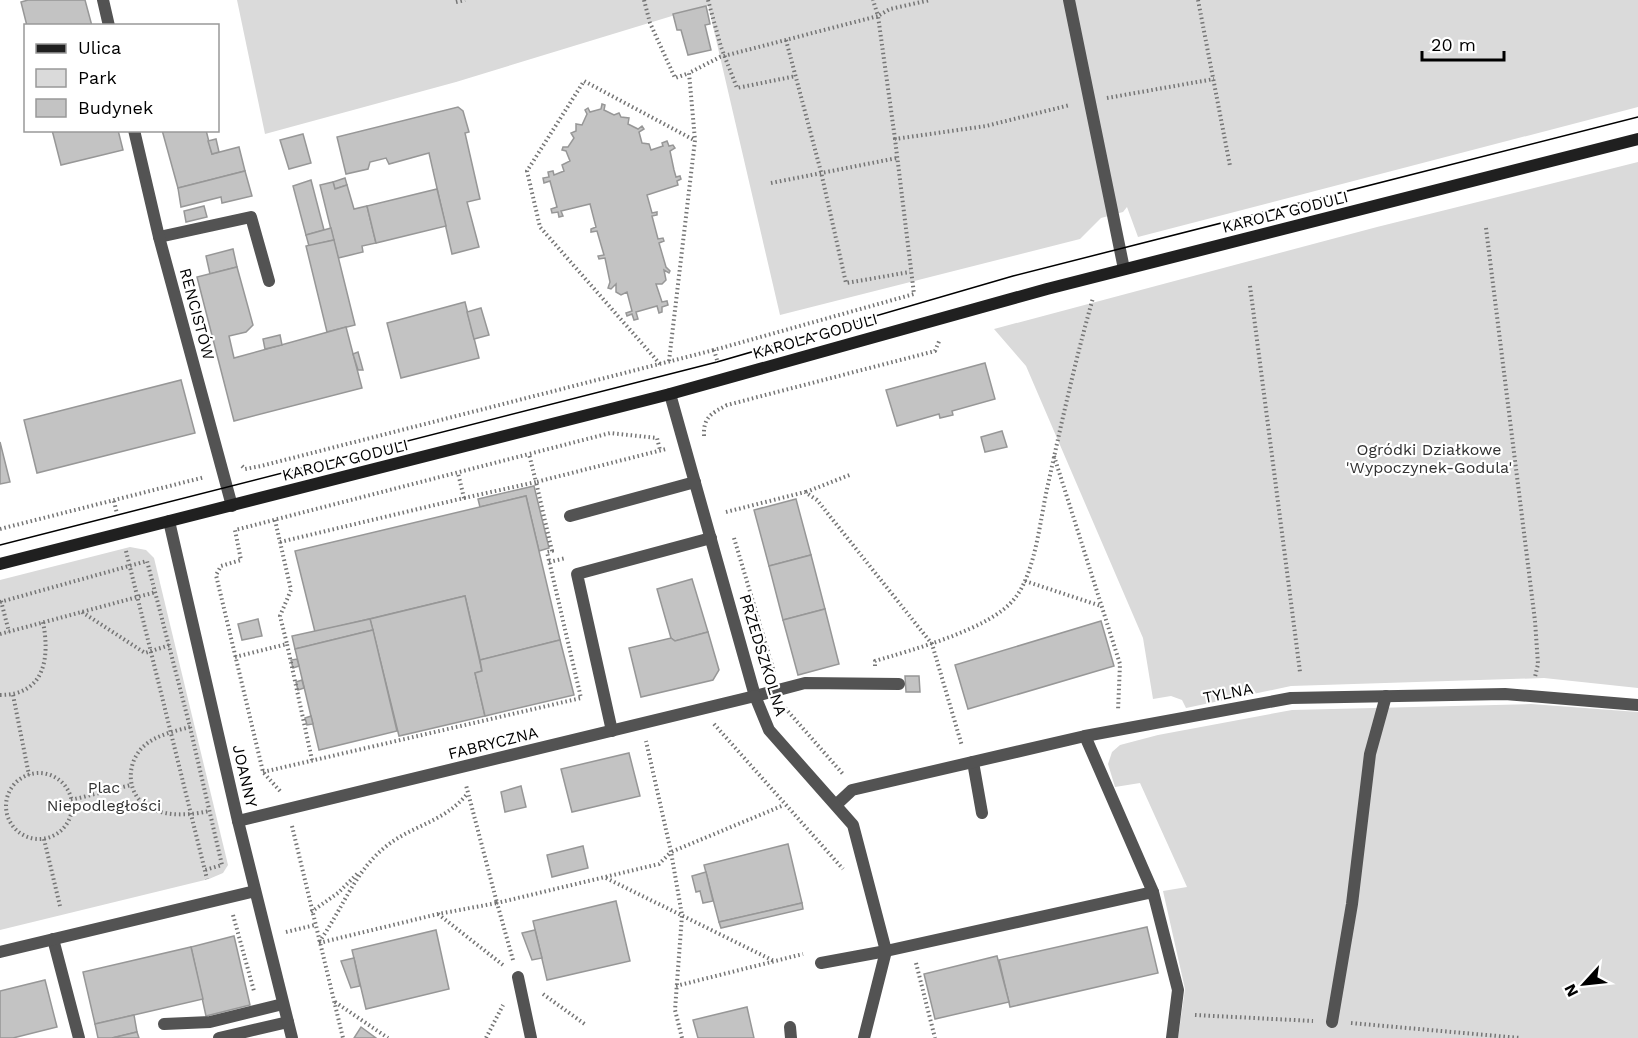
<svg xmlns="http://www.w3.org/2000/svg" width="1638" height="1038" font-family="'Work Sans',sans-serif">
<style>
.green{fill:#dadada}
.building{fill:#c3c3c3;stroke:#979797;stroke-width:1.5}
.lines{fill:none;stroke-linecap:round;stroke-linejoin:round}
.path{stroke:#757575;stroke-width:4;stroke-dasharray:1.5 3;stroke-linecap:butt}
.service{stroke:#535353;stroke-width:12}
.minor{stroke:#535353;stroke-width:12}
.tertiary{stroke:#535353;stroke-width:12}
.secondary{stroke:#202020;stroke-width:12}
.tram{stroke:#000;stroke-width:1.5}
.labels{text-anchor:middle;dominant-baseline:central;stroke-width:4.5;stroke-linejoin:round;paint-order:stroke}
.street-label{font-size:16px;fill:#000;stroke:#fff}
.park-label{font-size:16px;fill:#313131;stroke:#fff}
</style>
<rect width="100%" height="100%" fill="#fff"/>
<!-- green -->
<g class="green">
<polygon points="237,0 1638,0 1638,107 1138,237 1127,207 1123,212 1101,218 1080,239 780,315 708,5 456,82 265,134"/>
<polygon points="1638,162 1638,688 1544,678 1291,686 1186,708 1182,700 1171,696 1153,699 1143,638 1026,366 994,329 1377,227"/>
<polygon points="130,547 146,550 154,558 228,865 223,873 209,879 0,930 0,580"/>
<polygon points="1531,704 1638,712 1638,1038 1178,1038 1185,989 1163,891 1187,887 1140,783 1115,787 1108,764 1112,752 1120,745 1158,735 1292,710"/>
</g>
<!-- building -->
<g class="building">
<polygon points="28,0 85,0 92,26 27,26 21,2"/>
<polygon points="706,6 710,24 705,25 711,50 688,55 681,30 677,30 673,14"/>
<polygon points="602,104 605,105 604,110 614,115 619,113 621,117 629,118 628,124 638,129 642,126 644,129 639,132 642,143 649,144 651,150 663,146 662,143 667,141 669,146 673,145 675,148 670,151 674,170 676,177 680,176 681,179 677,181 678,185 647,195 652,213 657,212 657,215 652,216 658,239 663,238 664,241 659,243 666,267 670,271 669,273 664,270 666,280 662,284 656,284 662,302 667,301 668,305 662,307 662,312 659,313 657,306 636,312 638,319 634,320 632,314 627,316 626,313 632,311 627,292 621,295 616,292 616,284 611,289 608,288 610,282 605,258 599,259 598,256 604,255 597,231 591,232 591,229 596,227 590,204 561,211 563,216 559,217 558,212 552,213 551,209 557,207 550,181 544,183 543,178 549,177 548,172 553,171 554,175 564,171 562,165 570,161 566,151 562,150 563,147 568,147 574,138 571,133 576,131 576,124 582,125 587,114 585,110 588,108 590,112 601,109"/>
<polygon points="458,107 463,111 469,132 465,133 480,199 467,202 479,247 452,254 429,153 389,164 386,158 370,162 368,169 346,174 337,137"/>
<polygon points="52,130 118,130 123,150 61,165"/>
<polygon points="162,130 206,130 212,154 239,147 245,171 178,188"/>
<polygon points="303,134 311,163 289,169 280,140"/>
<polygon points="216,139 219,152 212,154 208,141"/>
<polygon points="245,171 252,196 222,203 221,197 181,207 178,188"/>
<polygon points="345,178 347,185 335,189 333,182"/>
<polygon points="311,180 324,230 306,235 293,186"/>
<polygon points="333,182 335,189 347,185 354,209 367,206 376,243 362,246 363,252 338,258 320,185"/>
<polygon points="437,189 446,226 376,243 367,206"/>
<polygon points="204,206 207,217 186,222 184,211"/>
<polygon points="331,228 334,240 309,246 306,235"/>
<polygon points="334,240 355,325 327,332 306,246"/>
<polygon points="233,249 237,267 210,274 206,256"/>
<polygon points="237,267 253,325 246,332 229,336 234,358 346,327 362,388 234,421 197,277"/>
<polygon points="465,302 479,358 401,378 387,323"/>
<polygon points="481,308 489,335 474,339 467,312"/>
<polygon points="280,335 282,345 265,349 263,339"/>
<polygon points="358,352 363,370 358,370 353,354"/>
<polygon points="985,363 995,399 952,411 953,415 940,418 939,414 897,426 886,390"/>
<polygon points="181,380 195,433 37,473 24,420"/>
<polygon points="1002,431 1007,447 985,452 981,437"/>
<polygon points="0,442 10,482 0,484"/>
<polygon points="534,486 549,548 539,551 526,496 480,507 478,499"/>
<polygon points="526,496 560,640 480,660 465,596 315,632 295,551"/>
<polygon points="796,499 811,555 769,566 754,510"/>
<polygon points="811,555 825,609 783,620 769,566"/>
<polygon points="692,579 708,632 675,641 671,638 657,589"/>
<polygon points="465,596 482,671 475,673 485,716 399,736 370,619"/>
<polygon points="825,609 839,664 798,675 783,620"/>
<polygon points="258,619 262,636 242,640 238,624"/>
<polygon points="370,619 373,630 295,649 292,636"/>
<polygon points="1101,621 1114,666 968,709 955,665"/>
<polygon points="373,630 397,731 319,750 295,649"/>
<polygon points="708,632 719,670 713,680 641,697 629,648 671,638 675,641"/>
<polygon points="560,640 574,695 485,716 475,673 482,671 480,660"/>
<polygon points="297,659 299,666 293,668 291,660"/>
<polygon points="905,676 919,676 920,692 906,692"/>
<polygon points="302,680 304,688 298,690 296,682"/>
<polygon points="311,716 313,724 307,725 305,718"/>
<polygon points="629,753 640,796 572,812 561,769"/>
<polygon points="521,786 526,807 505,812 501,792"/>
<polygon points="788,844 802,903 719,922 704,865"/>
<polygon points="583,846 588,868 552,877 547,855"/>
<polygon points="706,872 713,901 703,903 700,891 696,892 692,876"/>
<polygon points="616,901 630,961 547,980 533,921"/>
<polygon points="802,903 803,909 721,928 719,922"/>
<polygon points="1147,927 1158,973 1010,1007 999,960"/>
<polygon points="436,930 449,989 366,1009 352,950"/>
<polygon points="535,930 542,958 532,960 522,933"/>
<polygon points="234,936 250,1005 206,1016 191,947"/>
<polygon points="191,947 203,999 95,1024 83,972"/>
<polygon points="997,956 1009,1002 935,1019 924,974"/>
<polygon points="354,958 360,986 351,988 341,961"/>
<polygon points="45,980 57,1027 13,1038 0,1038 0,991"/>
<polygon points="747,1007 754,1038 698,1038 693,1020"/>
<polygon points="134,1015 137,1032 112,1038 98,1038 95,1024"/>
<polygon points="361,1027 376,1038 354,1038"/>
<polygon points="137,1032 139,1038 112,1038"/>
</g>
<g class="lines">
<!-- path -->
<g class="path">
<polyline points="644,0 650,23 675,78 689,73"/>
<polyline points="708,0 721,47 737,88 796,76"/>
<polyline points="1198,0 1230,166"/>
<polyline points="456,2 465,0"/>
<polyline points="786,40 821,172 846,283 910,272"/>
<polyline points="1107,98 1214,79"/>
<polyline points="895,139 878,16 890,9 930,0"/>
<polyline points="771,183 897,158"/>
<polyline points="1486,228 1535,621 1538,664 1535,677"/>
<polyline points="1250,286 1300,672"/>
<polyline points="717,360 714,350 914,294 895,139 986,126 1070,105"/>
<polyline points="669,361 695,140 689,73 720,57 878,16 873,0"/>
<polyline points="660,364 540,227 527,171 584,81 694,140"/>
<path d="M704 436C703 417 712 413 727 405L935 351 940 339"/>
<polyline points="1054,456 1120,664 1118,711"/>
<polyline points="242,466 245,469 261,466 714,350"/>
<polyline points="806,492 852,474"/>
<polyline points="464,498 536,482 529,454 610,433 657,438 660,450"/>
<polyline points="114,501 117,514"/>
<polyline points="726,512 805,492 817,500 932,644 962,746"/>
<polyline points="275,520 291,590 280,616 287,644"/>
<polyline points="0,529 205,477"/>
<polyline points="734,538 774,672"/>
<polyline points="280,542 464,498 458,473"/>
<polyline points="126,551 207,879"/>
<polyline points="549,562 566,558"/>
<polyline points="1025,581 1101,606"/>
<polyline points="1,601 9,632"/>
<polyline points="0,602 147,561 190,727 222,865 205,870"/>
<polyline points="82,612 145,653 170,645"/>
<polyline points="0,634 156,592"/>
<polyline points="235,657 287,644 312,760"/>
<path d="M875 666V661C911 650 992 629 1015 598 1035 573 1040 521 1047 489 1061 425 1075 361 1093 298"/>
<path d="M0 695C45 695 50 658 43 622"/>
<polyline points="13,695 29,775"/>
<polyline points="785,708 843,774"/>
<polyline points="714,724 843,869"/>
<path d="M190 727C175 731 156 735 144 746 125 763 126 796 150 808 168 817 192 815 209 811"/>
<polyline points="263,772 581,698 547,552 552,551 536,482 666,449"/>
<circle cx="39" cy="806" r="33"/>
<polyline points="280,791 263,772 216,575 221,566 241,560 235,530 529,454"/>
<polyline points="71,800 131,785"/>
<polyline points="292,826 343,1038"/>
<polyline points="44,839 60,906"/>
<polyline points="606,878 774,961"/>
<polyline points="311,912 338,893 359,872"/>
<polyline points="438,914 503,965"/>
<polyline points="233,915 254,991"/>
<polyline points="286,932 315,925"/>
<path d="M319 942C342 910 354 873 384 848 411 825 444 823 468 793"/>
<polyline points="319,943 438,914 497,903 466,785"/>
<polyline points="513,960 497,903 659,864 671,852 646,741"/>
<polyline points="916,963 935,1038"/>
<polyline points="676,986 803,954"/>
<polyline points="543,994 586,1025"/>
<polyline points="335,1002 388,1038"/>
<polyline points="1195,1015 1313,1021"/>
<polyline points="1351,1023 1520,1038"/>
<polyline points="486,1038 503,1005"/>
<polyline points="682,1038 675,1010 682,915 671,852 784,805"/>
</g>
<!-- service -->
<g class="service">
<polyline points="1069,0 1124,269"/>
<polyline points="159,237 251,217 269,281"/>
<polyline points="570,516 695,482"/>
<polyline points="755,696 805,683 899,684"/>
<polyline points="612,731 577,574 711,538"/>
<polyline points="1085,736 1153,892"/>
<polyline points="973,762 982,813"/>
<polyline points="837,804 852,790 1085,736 1291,698 1505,694 1638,705"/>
<polyline points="53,939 79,1038"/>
<polyline points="821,963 886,951 1153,892 1178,990 1172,1038"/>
<polyline points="518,977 531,1038"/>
<polyline points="1332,1022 1352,904 1370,754 1386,696"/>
<polyline points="164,1024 210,1022 283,1004"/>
<polyline points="790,1027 791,1038"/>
<polyline points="219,1038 288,1022"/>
</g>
<!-- minor -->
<g class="minor">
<polyline points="103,0 109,26"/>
<polyline points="134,130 159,237 232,506"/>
<polyline points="670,394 755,696 769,730 853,825 886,951 864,1038"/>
<polyline points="238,821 755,696"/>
<polyline points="0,952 255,891"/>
</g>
<!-- tertiary -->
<polyline class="tertiary" points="169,521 238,821 292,1038"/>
<!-- secondary -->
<polyline class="secondary" points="0,564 670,394 1047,289 1638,139"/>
<!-- tram -->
<polyline class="tram" points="0,545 717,362 1013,276 1638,117"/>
</g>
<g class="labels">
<!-- street labels -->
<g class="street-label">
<text transform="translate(1285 212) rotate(-14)">KAROLA GODULI</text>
<text transform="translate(197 314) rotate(75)">RENCISTÓW</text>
<text transform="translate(815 336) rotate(-16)">KAROLA GODULI</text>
<text transform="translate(345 460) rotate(-14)">KAROLA GODULI</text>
<text transform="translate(763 655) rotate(73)">PRZEDSZKOLNA</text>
<text transform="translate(1228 693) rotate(-11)">TYLNA</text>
<text transform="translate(493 743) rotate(-14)">FABRYCZNA</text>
<text transform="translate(245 776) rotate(77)">JOANNY</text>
</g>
<!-- park labels -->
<g class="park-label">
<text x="1429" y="449">Ogródki Działkowe<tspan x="1429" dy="18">'Wypoczynek-Godula'</tspan></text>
<text x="104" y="787">Plac<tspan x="104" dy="18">Niepodległości</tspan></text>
</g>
</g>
<!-- legend -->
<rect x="24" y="24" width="195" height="108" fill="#ffffff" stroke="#999999" stroke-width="1.5"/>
<rect x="36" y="44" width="30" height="9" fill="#202020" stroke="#999999" stroke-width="1.5"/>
<text x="78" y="54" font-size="18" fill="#000000">Ulica</text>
<rect x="36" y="69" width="30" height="18" fill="#dadada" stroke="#999999" stroke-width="1.5"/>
<text x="78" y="84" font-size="18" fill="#000000">Park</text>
<rect x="36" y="99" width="30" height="18" fill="#c3c3c3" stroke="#999999" stroke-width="1.5"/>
<text x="78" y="114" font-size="18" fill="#000000">Budynek</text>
<!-- north arrow -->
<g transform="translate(1584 984) rotate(243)" stroke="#ffffff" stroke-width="4.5" paint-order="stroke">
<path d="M0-4.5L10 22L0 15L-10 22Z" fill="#000000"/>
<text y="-9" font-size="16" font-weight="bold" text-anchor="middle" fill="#000000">N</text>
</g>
<!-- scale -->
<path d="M1422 51v9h82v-9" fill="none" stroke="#000000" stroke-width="3"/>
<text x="1431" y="51" font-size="18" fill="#000000" stroke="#ffffff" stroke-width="4.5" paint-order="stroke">20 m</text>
</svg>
